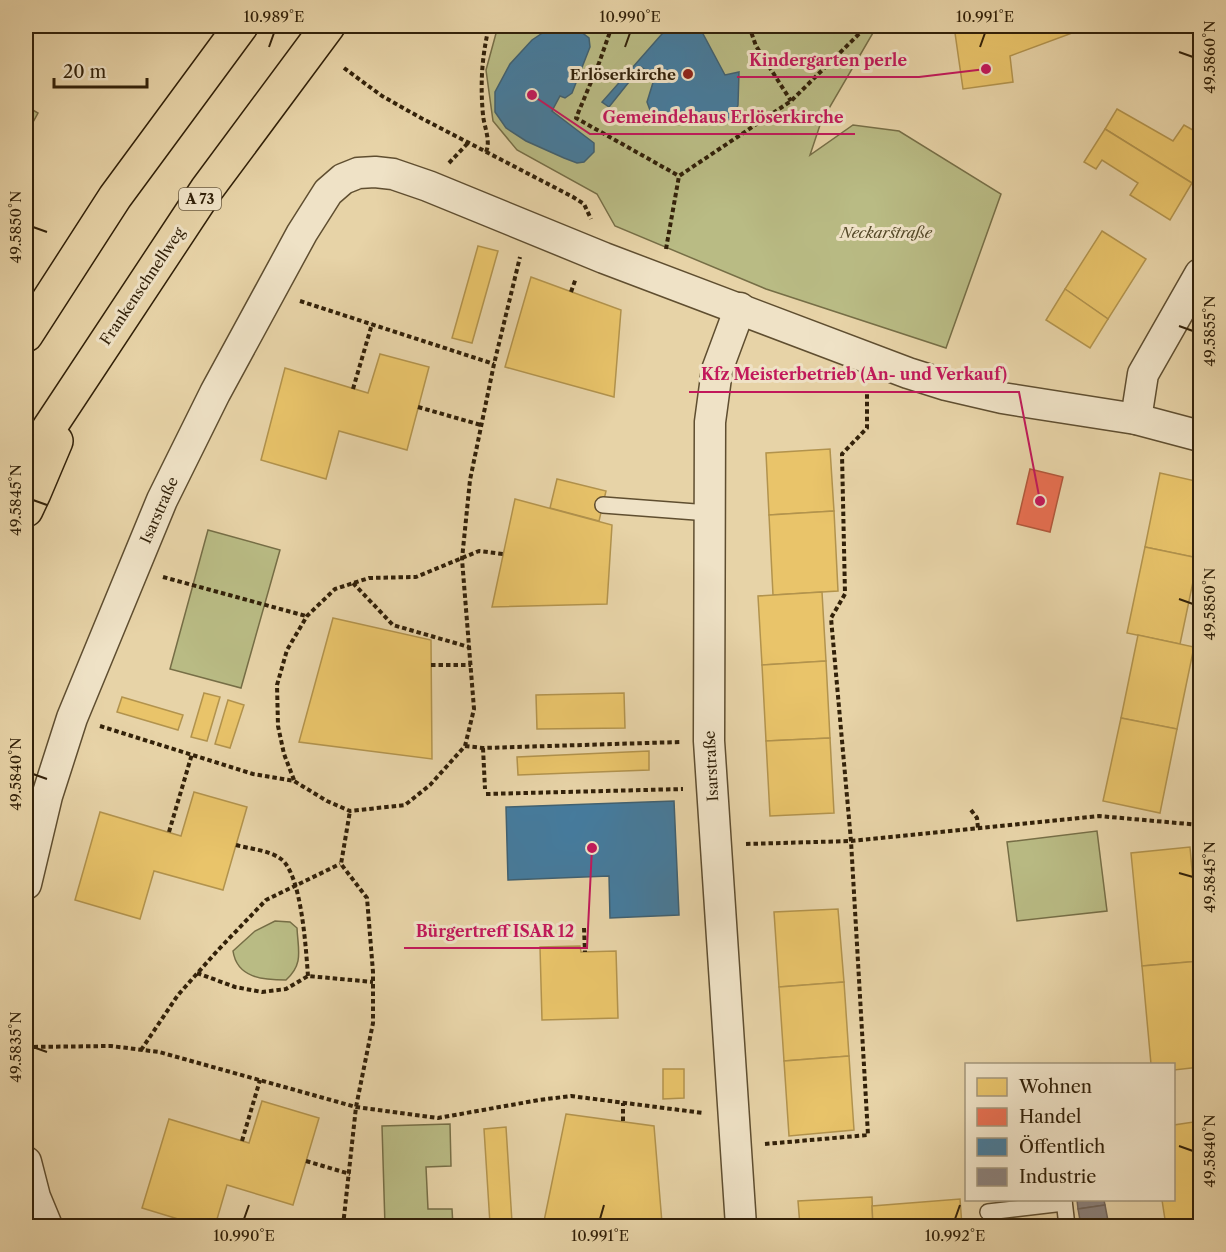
<svg xmlns="http://www.w3.org/2000/svg" width="1226" height="1252" font-family="'Libre Caslon Text',serif">
<style>
.green{fill:#b9bb84;stroke:#766e46;stroke-width:1.5}
.homes{fill:#e9c46a;stroke:#b2934d;stroke-width:1.5}
.shops{fill:#e76f51;stroke:#b1583b;stroke-width:1.5}
.public{fill:#457b9d;stroke:#3f6071;stroke-width:1.5}
.industry{fill:#8a817c;stroke:#70645a;stroke-width:1.5}
.lines{fill:none;stroke-linecap:round;stroke-linejoin:round}
.service-casing{stroke:#5f4e30;stroke-width:18}
.minor-casing{stroke:#5f4e30;stroke-width:33}
.motorway-casing{stroke:#322109;stroke-width:36}
.path{stroke:#322109;stroke-width:4;stroke-dasharray:4.5 3;stroke-linecap:butt}
.service{stroke:#efe2c6;stroke-width:15}
.minor{stroke:#efe2c6;stroke-width:30}
.motorway{stroke:#e7d3a7;stroke-width:33}
.ticks{fill:none;stroke:#322109;stroke-width:2}
.poi-dot{fill:#8f2418;stroke:#efe2c6;stroke-width:2}
.labels{text-anchor:middle;dominant-baseline:central;stroke-width:6;stroke-linejoin:round;paint-order:stroke}
.shield{fill:#efe2c6;stroke:#6b5b42;stroke-width:1.5}
.shield-label{font-size:14px;font-weight:bold;fill:#322109}
.poi-label{font-size:15px;font-weight:bold;fill:#322109;stroke:#efe2c6;text-anchor:end}
.park-label{font-size:15px;font-style:italic;fill:#544828;stroke:#efe2c6}
.street-label{font-size:15px;fill:#322109;stroke:#efe2c6}
.leader{fill:none;stroke:#c2185b;stroke-width:2}
.callout-dot{fill:#c2185b;stroke:#efe2c6;stroke-width:2}
.callout-label{font-size:16px;text-anchor:middle;font-weight:bold;fill:#c2185b;stroke:#efe2c6;stroke-width:6;stroke-linejoin:round;paint-order:stroke}
.neatline{fill:none;stroke:#322109;stroke-width:2}
.ticks-label{font-size:15px;text-anchor:middle;fill:#322109}
</style>
<rect width="100%" height="100%" fill="#e7d3a7"/>
<filter id="stains"><feTurbulence type="fractalNoise" baseFrequency=".00333" numOctaves="4"/><feColorMatrix values="0 0 0 0 .2 0 0 0 0 .09 0 0 0 0 .02 0 0 0 .5 -.17"/></filter>
<radialGradient id="worn" r=".72"><stop offset=".6" stop-color="#630" stop-opacity="0"/><stop offset="1" stop-color="#630" stop-opacity=".3"/></radialGradient>
<!-- green -->
<g class="green">
<polygon points="498,26 877,26 821,122 810,155 853,125 899,131 1001,194 946,348 766,289 615,226 597,194 517,150 493,121 486,70"/>
<polygon points="26,106 38,113 26,135"/>
<polygon points="208,530 280,550 241,688 170,669"/>
<polygon points="1097,831 1107,911 1017,921 1007,842"/>
<path d="M275 921 290 922 297 928C298 950 304 964 286 980 263 980 237 978 233 951L255 931Z"/>
<polygon points="450,1124 451,1166 426,1167 428,1209 452,1209 453,1226 385,1226 382,1126"/>
</g>
<!-- homes -->
<g class="homes">
<polygon points="954,26 1091,26 1010,56 1013,82 963,89"/>
<polygon points="1117,109 1173,141 1184,125 1200,134 1200,171 1192,183 1105,129"/>
<polygon points="1105,129 1192,183 1170,220 1130,195 1138,183 1102,160 1096,169 1084,162"/>
<polygon points="1102,231 1146,259 1108,319 1065,289"/>
<polygon points="478,246 498,251 472,343 452,338"/>
<polygon points="531,277 621,310 614,397 505,367"/>
<polygon points="1065,289 1108,319 1090,348 1046,320"/>
<polygon points="380,354 429,367 407,450 339,431 326,479 261,460 285,368 368,393"/>
<polygon points="830,449 834,511 769,515 766,453"/>
<polygon points="1160,473 1200,482 1200,548 1198,558 1145,547"/>
<polygon points="557,479 606,491 599,521 550,508"/>
<polygon points="515,499 612,525 607,604 492,607"/>
<polygon points="834,511 838,591 773,595 769,515"/>
<polygon points="1145,547 1198,558 1180,644 1127,633"/>
<polygon points="822,592 826,661 762,665 758,596"/>
<polygon points="333,618 431,640 432,759 299,742"/>
<polygon points="1138,635 1194,647 1177,729 1121,718"/>
<polygon points="826,661 830,738 766,741 762,665"/>
<polygon points="204,693 220,697 207,741 191,737"/>
<polygon points="624,693 625,728 537,729 536,695"/>
<polygon points="122,697 183,715 178,730 117,712"/>
<polygon points="228,700 244,705 230,748 215,744"/>
<polygon points="1121,718 1177,729 1160,813 1103,801"/>
<polygon points="830,738 834,813 770,816 766,741"/>
<polygon points="649,751 649,770 518,775 517,757"/>
<polygon points="194,792 247,807 223,890 154,871 140,919 75,900 100,812 181,836"/>
<polygon points="1190,847 1200,961 1142,966 1131,853"/>
<polygon points="838,909 844,982 779,987 774,912"/>
<polygon points="580,946 581,952 616,951 618,1018 542,1020 540,947"/>
<polygon points="1200,961 1200,1067 1174,1070 1174,1064 1151,1064 1142,966"/>
<polygon points="844,982 849,1056 784,1061 779,987"/>
<polygon points="849,1056 854,1130 789,1136 784,1061"/>
<polygon points="663,1069 684,1069 684,1098 663,1099"/>
<polygon points="262,1101 319,1118 293,1205 227,1185 215,1226 201,1226 142,1208 169,1119 249,1143"/>
<polygon points="566,1114 654,1126 662,1223 607,1226 543,1226"/>
<polygon points="1200,1121 1200,1226 1166,1226 1162,1200 1174,1200 1174,1125"/>
<polygon points="506,1127 512,1222 490,1224 484,1129"/>
<polygon points="872,1197 873,1226 800,1226 798,1201"/>
<polygon points="960,1199 962,1226 873,1226 872,1206"/>
</g>
<!-- shops -->
<polygon class="shops" points="1030,469 1063,477 1050,532 1017,524"/>
<!-- public -->
<g class="public">
<polygon points="553,26 573,26 589,38 590,47 572,93 565,98 560,96 552,111 594,143 594,152 584,162 577,163 564,158 526,141 506,128 495,112 495,92 510,64 532,40"/>
<polygon points="669,26 695,26 702,32 725,75 739,72 738,105 735,113 730,120 721,124 712,124 655,114 650,110 647,102 655,76 641,67 609,107 602,102"/>
<polygon points="674,801 679,915 610,918 609,876 508,880 506,807"/>
</g>
<!-- industry -->
<g class="industry">
<polygon points="1077,1200 1104,1200 1105,1205 1078,1209"/>
<polygon points="1105,1205 1109,1226 1081,1226 1078,1209"/>
</g>
<g class="lines">
<!-- service casing -->
<g class="service-casing">
<g id="service">
<polyline points="603,505 709,513"/>
<polyline points="1064,1200 1067,1226"/>
<polyline points="988,1212 1064,1203"/>
</g>
</g>
<!-- minor casing -->
<g class="minor-casing">
<g id="minor">
<polyline points="740,308 717,370 710,422 709,741 741,1226"/>
<polyline points="1136,419 1143,374 1200,274"/>
<polyline points="26,884 47,796 72,718 162,500 215,393 302,233 328,192 343,179 358,173 375,172 393,174 428,186 604,258 908,373 946,385 1002,398 1136,419 1200,436"/>
<polyline points="26,1162 35,1197 47,1226"/>
</g>
</g>
<!-- motorway casing -->
<g class="motorway-casing">
<g id="motorway">
<polyline points="26,335 115,197 241,26"/>
<polyline points="26,463 207,189 328,26"/>
<polyline points="26,510 34,493 56,441"/>
</g>
</g>
<!-- path -->
<g class="path">
<polyline points="612,26 599,63 576,118 679,176"/>
<polyline points="749,26 756,46 791,101"/>
<polyline points="344,68 382,96 421,118 573,197 584,204 591,219"/>
<path d="M486 152C491 141 484 126 483 115 480 82 482 57 489 26"/>
<polyline points="449,163 468,143"/>
<polyline points="666,249 679,176 791,101 867,26"/>
<polyline points="571,292 576,278"/>
<polyline points="300,301 494,364"/>
<polyline points="353,389 372,324"/>
<polyline points="418,407 481,425"/>
<polyline points="163,577 306,616"/>
<polyline points="353,583 393,625 469,647"/>
<polyline points="431,665 471,665"/>
<polyline points="100,726 253,774 294,781 327,801 350,811 405,805 430,785 465,746 474,709 462,559 470,480 494,364 520,257"/>
<polyline points="465,746 483,748 680,742"/>
<polyline points="483,748 485,789"/>
<polyline points="294,780 284,754 278,726 277,685 287,650 307,616 335,589 369,578 416,577 479,551 503,554"/>
<polyline points="486,794 683,789"/>
<polyline points="971,810 977,818 978,828"/>
<polyline points="169,832 192,754"/>
<polyline points="746,844 851,841 1099,816 1200,825"/>
<path d="M236 845C250 849 269 850 281 859 302 875 306 951 308 976"/>
<polyline points="584,928 585,952"/>
<polyline points="197,973 235,987 262,992 286,989 308,976 373,982"/>
<polyline points="26,1047 111,1046 159,1052 356,1107 438,1118 539,1100 571,1096 703,1113"/>
<polyline points="141,1050 178,995 218,950 266,900 340,864"/>
<polyline points="623,1121 623,1103"/>
<polyline points="242,1141 260,1080"/>
<polyline points="765,1144 868,1135 851,841 831,618 845,594 842,454 867,428 867,391"/>
<polyline points="306,1161 350,1174"/>
<polyline points="343,1226 356,1107 373,1023 373,972 367,898 341,864 350,811"/>
</g>
<!-- service -->
<use href="#service" class="service"/>
<!-- minor -->
<use href="#minor" class="minor"/>
<!-- motorway -->
<use href="#motorway" class="motorway"/>
</g>
<!-- ticks -->
<path class="ticks" d="M269 47 274 33M625 47 630 33M980 47 985 33M1179 52 1193 57M33 227 47 232M1179 326 1193 331M33 500 47 505M1179 599 1193 604M33 774 47 779M1179 873 1193 877M33 1047 47 1052M1179 1146 1193 1151M244 1219 249 1205M600 1219 604 1205M955 1219 960 1205"/>
<!-- markers -->
<circle class="poi-dot" cx="688" cy="74" r="6"/>
<g class="labels">
<!-- shield labels -->
<rect class="shield" x="179" y="188" width="42" height="22" rx="4.5"/>
<g class="shield-label">
<text x="200" y="199">A 73</text>
</g>
<!-- poi labels -->
<g class="poi-label">
<text x="676" y="74">Erlöserkirche</text>
</g>
<!-- park labels -->
<g class="park-label">
<text x="886" y="232">Neckarstraße</text>
</g>
<!-- street labels -->
<g class="street-label">
<text transform="translate(142 286) rotate(-56)">Frankenschnellweg</text>
<text transform="translate(159 510) rotate(-66)">Isarstraße</text>
<text transform="translate(711 766) rotate(-93)">Isarstraße</text>
</g>
</g>
<!-- callouts -->
<path class="leader" d="M986 69L919 77H737M532 95L590 134H855M1040 501L1019 392H689M592 848L587 948H404"/>
<g class="callout-dot">
<circle cx="986" cy="69" r="6"/>
<circle cx="532" cy="95" r="6"/>
<circle cx="1040" cy="501" r="6"/>
<circle cx="592" cy="848" r="6"/>
</g>
<g class="callout-label">
<text x="828" y="66">Kindergarten perle</text>
<text x="723" y="123">Gemeindehaus Erlöserkirche</text>
<text x="854" y="380">Kfz Meisterbetrieb (An- und Verkauf)</text>
<text x="495" y="937">Bürgertreff ISAR 12</text>
</g>
<!-- margin -->
<rect width="1226" height="1252" fill="none" stroke="#e7d3a7" stroke-width="66"/>
<!-- legend -->
<rect x="965" y="1063" width="210" height="138" fill="#efe2c6" stroke="#a3957a" stroke-width="1.5"/>
<rect x="977" y="1078" width="30" height="18" fill="#e9c46a" stroke="#a3957a" stroke-width="1.5"/>
<text x="1019" y="1093" font-size="18" fill="#322109">Wohnen</text>
<rect x="977" y="1108" width="30" height="18" fill="#e76f51" stroke="#a3957a" stroke-width="1.5"/>
<text x="1019" y="1123" font-size="18" fill="#322109">Handel</text>
<rect x="977" y="1138" width="30" height="18" fill="#457b9d" stroke="#a3957a" stroke-width="1.5"/>
<text x="1019" y="1153" font-size="18" fill="#322109">Öffentlich</text>
<rect x="977" y="1168" width="30" height="18" fill="#8a817c" stroke="#a3957a" stroke-width="1.5"/>
<text x="1019" y="1183" font-size="18" fill="#322109">Industrie</text>
<!-- scale -->
<path d="M54 78v9h93v-9" fill="none" stroke="#322109" stroke-width="3"/>
<text x="63" y="78" font-size="18" fill="#322109" stroke="#efe2c6" stroke-width="4.5" paint-order="stroke">20 m</text>
<rect x="33" y="33" width="1160" height="1186" class="neatline"/>
<g class="ticks-label">
<text x="274" y="22">10.989°E</text>
<text x="630" y="22">10.990°E</text>
<text x="985" y="22">10.991°E</text>
<text transform="translate(1210 57) rotate(-90)" y="5">49.5860°N</text>
<text transform="translate(16 227) rotate(-90)" y="5">49.5850°N</text>
<text transform="translate(1210 331) rotate(-90)" y="5">49.5855°N</text>
<text transform="translate(16 500) rotate(-90)" y="5">49.5845°N</text>
<text transform="translate(1210 604) rotate(-90)" y="5">49.5850°N</text>
<text transform="translate(16 774) rotate(-90)" y="5">49.5840°N</text>
<text transform="translate(1210 877) rotate(-90)" y="5">49.5845°N</text>
<text transform="translate(16 1047) rotate(-90)" y="5">49.5835°N</text>
<text transform="translate(1210 1151) rotate(-90)" y="5">49.5840°N</text>
<text x="244" y="1241">10.990°E</text>
<text x="600" y="1241">10.991°E</text>
<text x="955" y="1241">10.992°E</text>
</g>
<rect width="100%" height="100%" filter="url(#stains)"/>
<rect width="100%" height="100%" fill="url(#worn)"/>
</svg>
